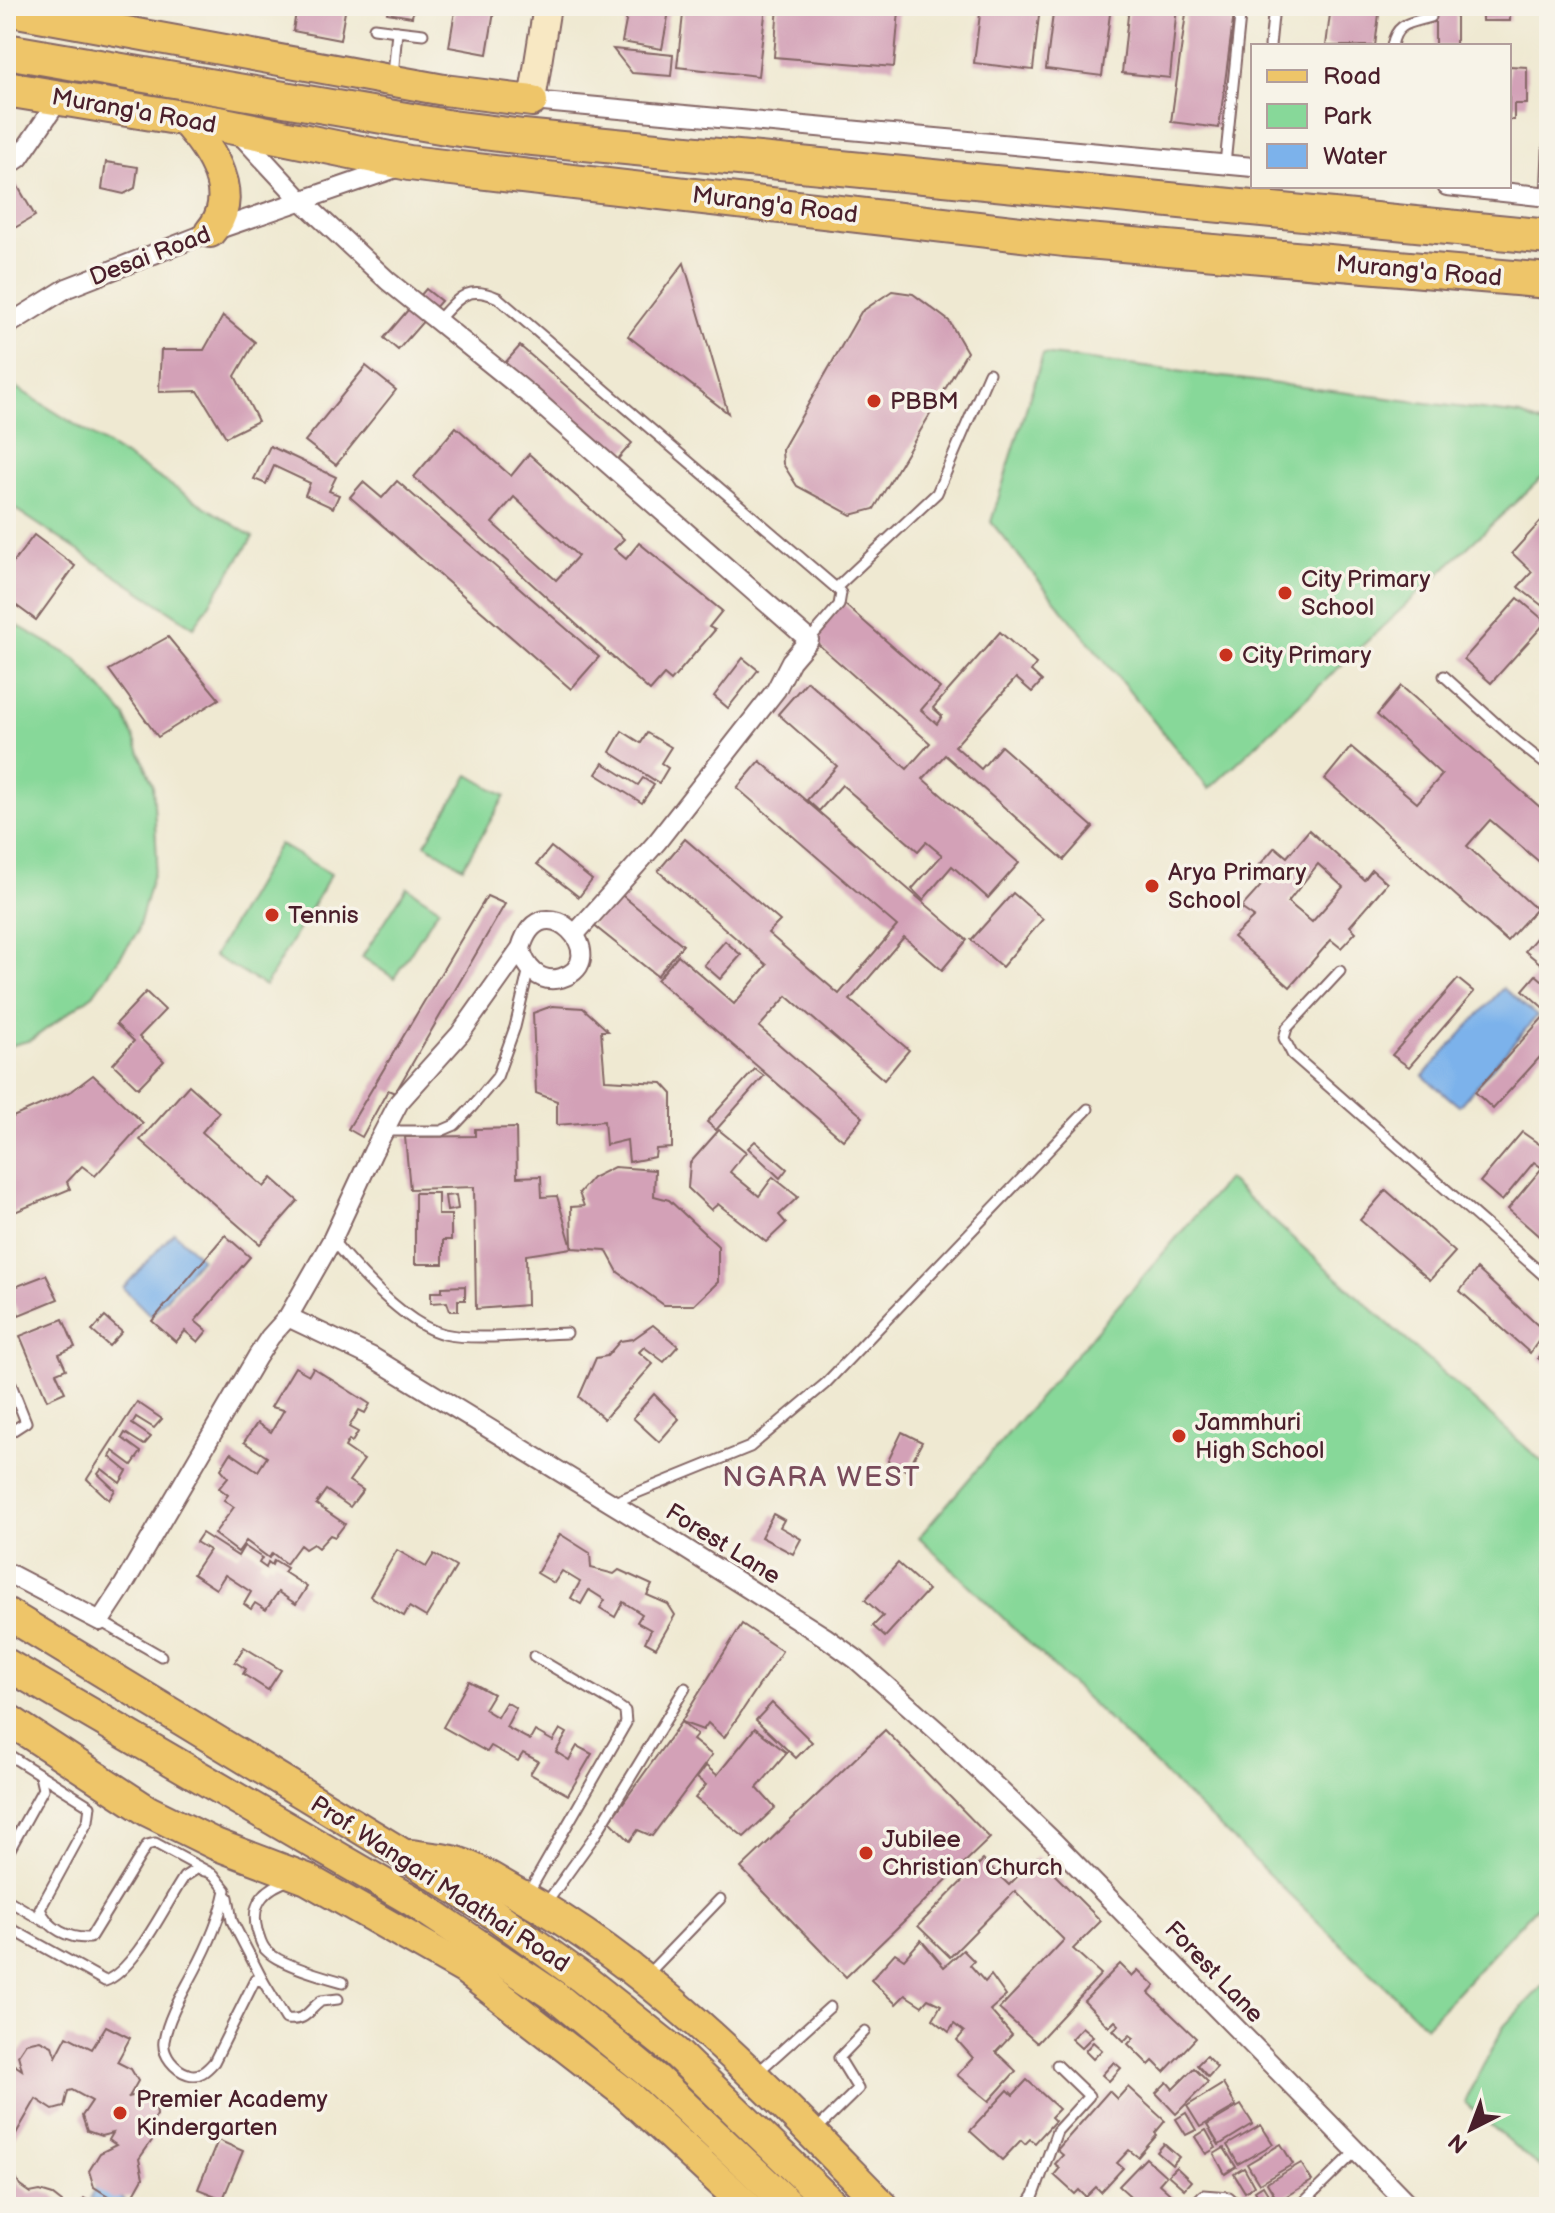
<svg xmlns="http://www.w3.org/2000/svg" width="1555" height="2213" font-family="'Balsamiq Sans',sans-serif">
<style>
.green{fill:#87d899;stroke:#687c62;stroke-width:2}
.water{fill:#7cb2eb;stroke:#63688b;stroke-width:2}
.building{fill:#d3a1b7;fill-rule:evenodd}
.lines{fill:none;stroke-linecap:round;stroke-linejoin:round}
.lane-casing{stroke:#846665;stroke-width:13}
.street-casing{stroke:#846665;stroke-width:22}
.secondary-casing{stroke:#846665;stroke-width:30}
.primary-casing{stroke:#846665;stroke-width:34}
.highway-casing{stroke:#846665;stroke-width:38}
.lane{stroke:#fff;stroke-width:9}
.street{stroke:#fff;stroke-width:18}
.secondary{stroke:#f8e8c3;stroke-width:26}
.primary{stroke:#eec569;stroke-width:30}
.highway{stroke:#eec569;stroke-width:34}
.poi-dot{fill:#c8321e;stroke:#f7f3e8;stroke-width:3}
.labels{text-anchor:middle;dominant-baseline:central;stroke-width:7;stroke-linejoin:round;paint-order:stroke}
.street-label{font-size:24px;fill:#4a1f2b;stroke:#f7f3e8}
.poi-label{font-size:24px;fill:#4a1f2b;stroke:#f7f3e8;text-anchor:start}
.quarter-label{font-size:28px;letter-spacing:2px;fill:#7a4c5c;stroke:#f7f3e8}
</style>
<rect width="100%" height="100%" fill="#f7f3e8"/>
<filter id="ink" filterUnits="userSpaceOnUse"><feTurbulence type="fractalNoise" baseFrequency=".0125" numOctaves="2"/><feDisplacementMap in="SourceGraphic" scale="16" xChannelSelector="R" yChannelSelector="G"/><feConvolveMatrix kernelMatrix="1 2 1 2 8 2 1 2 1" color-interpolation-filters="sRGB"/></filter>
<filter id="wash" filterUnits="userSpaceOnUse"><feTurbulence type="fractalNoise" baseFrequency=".006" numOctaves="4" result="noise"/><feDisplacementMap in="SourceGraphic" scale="32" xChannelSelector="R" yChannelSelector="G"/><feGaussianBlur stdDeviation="1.8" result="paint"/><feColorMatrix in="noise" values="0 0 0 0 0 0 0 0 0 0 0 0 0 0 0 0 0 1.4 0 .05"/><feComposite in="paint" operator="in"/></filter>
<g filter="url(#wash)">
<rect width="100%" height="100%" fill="#efe9d2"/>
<!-- green -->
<g class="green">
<polygon points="1043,354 1521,415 1549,427 1549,471 1209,789 991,522"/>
<polygon points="14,386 253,537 194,627 6,503 6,398"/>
<polygon points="6,619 76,659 125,716 153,785 157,859 137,933 93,995 31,1040 6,1047"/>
<polygon points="469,775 505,796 463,867 425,844"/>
<polygon points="279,844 331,874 265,986 214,956"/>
<polygon points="407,887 439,908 394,978 362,957"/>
<polygon points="1227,1179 1549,1468 1549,1893 1426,2026 919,1537"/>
<polygon points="1549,1979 1549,2176 1464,2102 1504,2026"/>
</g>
<!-- water -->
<g class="water">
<polygon points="1503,988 1537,1016 1459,1106 1423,1076"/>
<polygon points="174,1232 201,1258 151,1316 123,1288"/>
<polygon points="98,2184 125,2200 121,2207 106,2207 90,2198"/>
</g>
<g id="blocks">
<!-- building -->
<g class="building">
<polygon points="297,6 346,6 340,40 293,31"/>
<polygon points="388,6 414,6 412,17 387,13"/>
<polygon points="434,6 495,6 487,54 449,47 455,11"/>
<polygon points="629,6 670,6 662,49 622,42"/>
<polygon points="684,6 766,6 758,76 677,67"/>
<polygon points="778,6 842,6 899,11 894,67 774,57"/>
<polygon points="981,6 1040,6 1033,70 974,63"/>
<polygon points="1054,6 1111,6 1102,76 1046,69"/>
<polygon points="1129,6 1177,6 1170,78 1122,73"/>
<polygon points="1187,6 1235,6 1219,128 1171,122"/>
<polygon points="1331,6 1380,6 1375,46 1326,46"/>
<rect x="1435" y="6" width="21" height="40"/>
<rect x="1482" y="6" width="28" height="15"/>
<polygon points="613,49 673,55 671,76 632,73"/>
<polygon points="1509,66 1527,67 1527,104 1514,104 1514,120 1509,120"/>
<polygon points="106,162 138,167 135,188 124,194 102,189"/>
<polygon points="13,178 35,216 6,233 6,182"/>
<polygon points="684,263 728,413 628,336"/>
<polygon points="426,289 441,301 398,350 384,338"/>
<polygon points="892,291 913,294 949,321 967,352 874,509 851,515 797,486 783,464 782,450 861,312"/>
<polygon points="223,316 255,342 235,376 258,421 226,437 198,391 159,392 161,350 204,350"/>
<polygon points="520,346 632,443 617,460 505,363"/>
<polygon points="366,366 396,390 336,465 305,441"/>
<path d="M456 427 511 476 529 454 624 539 614 549 626 559 639 543 722 611 709 627 715 630 671 681 664 675 650 691 414 477ZM514 497 578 556 556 580 492 523Z"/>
<polygon points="270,446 336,477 329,491 339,495 333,508 305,495 310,483 274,466 266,484 254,479"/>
<polygon points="397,481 599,657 571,689 350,497 363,482 382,498"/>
<polygon points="1549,512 1549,611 1518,587 1532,572 1512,553"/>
<polygon points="34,535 75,566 36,620 6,598 6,572"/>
<polygon points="1518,598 1546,622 1491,683 1464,659"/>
<polygon points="843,603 940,688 921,710 937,724 942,716 933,708 1000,632 1036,664 1031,671 1042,681 1032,692 1016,678 955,746 981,769 1001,746 1093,827 1064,860 945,755 923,779 1019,863 988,898 952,866 923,900 912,889 942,855 926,842 918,851 842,785 819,811 807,800 837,766 778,714 807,681 907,769 930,743 811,638"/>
<polygon points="168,637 219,699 158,737 109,670"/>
<polygon points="743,658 758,670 728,708 714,696"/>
<polygon points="1401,686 1549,815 1549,870 1490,820 1467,846 1536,909 1507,941 1325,779 1351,747 1417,803 1442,775 1377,715"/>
<polygon points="622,731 641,743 647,733 671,747 661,763 668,768 659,783 610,752"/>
<polygon points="760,761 967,940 942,970 904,937 850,1000 909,1050 884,1080 787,996 759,1027 863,1117 843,1140 657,980 678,955 734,1004 767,965 658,871 685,839 780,921 768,933 839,994 897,926 737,788"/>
<polygon points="603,763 638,785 643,778 654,785 642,803 596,774"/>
<path d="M1309 830 1364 880 1372 870 1387 883 1350 926 1356 932 1341 948 1331 940 1290 987 1233 937 1254 917 1241 908 1269 877 1257 868 1275 847 1287 857ZM1318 864 1343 887 1312 922 1288 902Z"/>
<polygon points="551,847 592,880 579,897 537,864"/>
<polygon points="618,892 683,945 657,976 592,924"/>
<polygon points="1013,893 1043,919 1002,967 971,940"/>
<polygon points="487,896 505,904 395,1093 388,1090 362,1137 348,1129"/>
<polygon points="1546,926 1549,928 1549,958 1541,964 1525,951"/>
<polygon points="725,941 741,955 720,979 704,965"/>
<polygon points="1536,975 1549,986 1549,1047 1493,1109 1475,1092 1548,1012 1523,990"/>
<polygon points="1458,979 1474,992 1409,1067 1392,1055"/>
<polygon points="146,992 165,1010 139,1037 164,1061 138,1088 113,1064 134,1041 116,1024"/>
<polygon points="552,1006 583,1008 608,1031 601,1031 605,1080 662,1083 672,1094 672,1148 656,1149 655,1157 629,1162 627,1140 606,1145 604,1121 557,1125 557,1101 536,1093 533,1013"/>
<polygon points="755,1069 764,1076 716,1130 707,1122"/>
<polygon points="93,1075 143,1123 95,1176 82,1166 67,1182 70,1189 10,1214 6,1204 6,1120 72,1091"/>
<polygon points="189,1085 219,1112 202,1132 264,1187 272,1178 298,1201 260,1244 140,1140"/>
<polygon points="516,1128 517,1177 541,1176 542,1197 557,1196 572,1248 526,1255 527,1305 476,1309 474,1187 410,1189 405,1137 475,1136 475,1129"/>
<polygon points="719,1130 746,1152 730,1172 759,1196 773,1177 798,1197 779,1215 786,1223 766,1242 718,1204 711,1210 688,1188 690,1163"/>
<polygon points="1522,1132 1549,1151 1549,1245 1508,1209 1542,1168 1534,1162 1502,1201 1480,1182"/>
<polygon points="755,1141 787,1169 780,1178 748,1148"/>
<polygon points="614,1167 655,1170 654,1196 669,1200 718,1246 718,1282 694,1305 664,1305 618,1272 606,1250 572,1248 571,1207 584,1206 579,1193 592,1178"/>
<polygon points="1386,1190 1455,1252 1430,1280 1360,1220"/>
<polygon points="415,1193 438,1193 438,1215 451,1215 451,1240 443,1240 443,1264 415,1264"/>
<polygon points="456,1195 458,1209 447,1211 445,1196"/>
<polygon points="225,1235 250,1257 195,1321 207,1331 198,1342 185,1331 176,1342 152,1321"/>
<polygon points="1477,1269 1545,1332 1530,1353 1460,1291"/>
<polygon points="46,1275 58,1299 19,1315 7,1290"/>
<polygon points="465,1286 465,1300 458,1300 458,1311 450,1311 447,1302 431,1303 431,1292 442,1292 442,1287"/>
<polygon points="105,1317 122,1332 109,1346 92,1331"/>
<polygon points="63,1319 75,1347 59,1354 66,1369 56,1373 65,1392 47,1400 20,1336"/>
<polygon points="653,1325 678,1346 664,1362 644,1347 639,1352 653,1364 604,1419 579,1397 596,1358 607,1356 620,1341 633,1339"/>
<polygon points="1549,1344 1549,1367 1538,1358"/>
<polygon points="295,1367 309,1375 313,1368 370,1404 365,1413 359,1410 349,1427 358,1432 352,1442 349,1440 345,1447 364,1460 349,1481 363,1490 350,1507 326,1490 316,1504 345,1524 335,1537 330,1535 318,1548 313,1544 305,1549 300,1545 286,1564 272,1553 269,1558 246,1541 238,1552 214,1534 234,1507 224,1500 228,1495 219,1488 228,1477 221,1469 231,1453 258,1471 267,1457 244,1442 257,1423 271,1432 284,1410 271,1407"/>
<polygon points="654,1394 679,1419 659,1442 633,1418"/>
<polygon points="137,1402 162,1419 154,1428 136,1417 132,1424 151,1437 144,1445 125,1433 122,1438 141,1452 132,1465 113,1451 110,1457 127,1471 120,1483 102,1469 98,1474 115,1490 109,1500 87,1479"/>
<polygon points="902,1432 922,1442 907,1471 888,1461"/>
<polygon points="773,1514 784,1520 780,1527 801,1539 793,1554 761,1537"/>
<polygon points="202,1533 238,1556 244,1546 262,1558 259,1563 266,1568 268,1562 272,1565 274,1560 287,1568 284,1572 307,1587 296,1604 278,1592 266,1610 255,1603 251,1609 244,1604 251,1592 225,1575 216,1589 193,1574 209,1550 196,1542"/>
<polygon points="560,1534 590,1553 591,1568 614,1574 619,1570 652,1585 647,1595 668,1604 675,1615 656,1648 645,1642 651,1630 637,1622 642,1614 623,1602 615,1617 600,1608 605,1600 589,1590 581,1604 571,1598 580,1582 562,1571 554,1583 537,1573"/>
<polygon points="397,1550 426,1567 434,1554 456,1567 426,1617 409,1607 404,1616 370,1596"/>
<polygon points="898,1563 928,1590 885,1637 873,1626 883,1616 865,1600"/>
<polygon points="742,1624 782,1651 724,1738 708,1723 703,1730 681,1722"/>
<polygon points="244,1647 281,1670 268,1690 243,1674 246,1669 235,1662"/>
<polygon points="469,1681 493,1694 484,1709 497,1717 506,1702 516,1708 506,1727 530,1740 535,1731 553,1741 560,1729 567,1733 556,1752 569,1760 577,1746 592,1754 568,1795 530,1774 538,1761 523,1753 518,1761 491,1746 487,1752 443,1727"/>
<polygon points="772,1703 812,1742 796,1758 756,1720"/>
<polygon points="681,1722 697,1735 693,1740 712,1755 652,1836 638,1830 630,1841 610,1821"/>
<polygon points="755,1728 787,1753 757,1788 775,1808 744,1837 695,1798 706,1785 697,1778 706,1766 717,1775"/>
<polygon points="885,1730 990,1838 846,1977 741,1868"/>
<polygon points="1037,1857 1101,1921 1073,1949 1101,1974 1037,2043 999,2009 1064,1940 1015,1891 950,1957 918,1926 983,1860 1009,1885"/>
<polygon points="921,1940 944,1967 963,1950 974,1961 970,1965 985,1982 991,1975 1006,1996 990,2010 1012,2035 996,2052 1016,2071 989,2101 957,2075 973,2058 957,2040 964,2032 954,2024 949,2032 933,2019 941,2005 928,1999 922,2006 905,1995 896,2004 871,1980 895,1953 904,1959"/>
<polygon points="1120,1964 1132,1976 1138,1970 1155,1986 1149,1993 1196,2038 1164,2072 1153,2061 1149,2065 1128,2044 1134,2038 1130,2035 1124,2041 1113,2030 1119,2025 1115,2021 1109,2027 1084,2001"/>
<polygon points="106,2026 130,2038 117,2062 131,2069 138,2081 129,2097 140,2094 155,2102 157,2115 149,2128 138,2130 153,2139 139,2159 143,2178 133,2196 113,2199 94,2187 89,2171 100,2153 116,2145 109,2140 113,2133 101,2136 87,2131 82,2116 92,2101 72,2090 68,2091 64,2107 53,2110 36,2099 6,2151 6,2076 13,2064 22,2070 18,2055 26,2043 40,2040 52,2046 56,2057 67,2036 92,2049"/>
<polygon points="1082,2027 1093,2036 1081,2048 1071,2039"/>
<polygon points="1093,2042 1102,2050 1093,2059 1085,2051"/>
<polygon points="1206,2056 1217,2067 1208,2077 1197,2065"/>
<polygon points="1114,2062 1121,2068 1109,2081 1102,2075"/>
<polygon points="1194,2068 1208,2082 1176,2114 1156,2093 1167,2082 1173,2089"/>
<polygon points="1027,2080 1059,2109 1051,2117 1055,2121 1035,2143 1030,2139 1025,2144 1021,2140 1002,2160 970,2131 1008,2090 1013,2095"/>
<polygon points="1223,2084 1236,2106 1200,2127 1187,2106"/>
<polygon points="1128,2087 1165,2121 1155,2133 1157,2135 1138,2157 1129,2150 1117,2163 1123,2168 1101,2192 1096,2187 1086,2197 1079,2190 1075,2194 1054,2175 1060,2168 1055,2164 1063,2155 1057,2150 1109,2091 1117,2099"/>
<polygon points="1241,2105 1253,2124 1219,2145 1207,2125"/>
<polygon points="1186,2113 1196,2130 1186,2135 1176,2119"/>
<polygon points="1261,2125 1273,2144 1238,2164 1227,2145"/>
<polygon points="1206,2130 1216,2148 1206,2154 1195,2137"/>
<polygon points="218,2140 243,2151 223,2199 198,2189"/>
<polygon points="1164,2144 1179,2157 1172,2165 1157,2152"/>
<polygon points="1281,2144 1293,2164 1259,2184 1247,2164"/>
<polygon points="1224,2148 1236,2167 1225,2174 1214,2154"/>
<polygon points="1146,2158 1166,2176 1159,2184 1178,2201 1172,2207 1134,2207 1138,2203 1119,2186"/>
<polygon points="1301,2163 1312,2181 1278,2201 1267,2183"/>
<polygon points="6,2167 11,2169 20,2186 30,2193 40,2191 53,2195 62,2202 63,2207 6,2207"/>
<polygon points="1176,2167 1191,2181 1184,2189 1168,2175"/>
<polygon points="1244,2168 1254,2186 1245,2192 1234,2174"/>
<polygon points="1263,2186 1274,2204 1268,2207 1264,2207 1255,2191"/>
<polygon points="84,2198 99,2207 78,2207"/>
</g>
</g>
</g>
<g filter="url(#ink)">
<use href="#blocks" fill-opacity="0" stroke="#846665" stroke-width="2"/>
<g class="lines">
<!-- lane casing -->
<g class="lane-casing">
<g id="lane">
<polyline points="374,28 397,31"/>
<polyline points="1270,46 1274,6"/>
<path d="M1392 46C1396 22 1411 23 1431 17"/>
<polyline points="393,76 397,31 423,34"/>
<polyline points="1225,164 1241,6"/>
<polyline points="1546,197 1549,131"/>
<path d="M438 320C459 298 467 284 498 298L836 588 841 593 839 605 809 640"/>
<polyline points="836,588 937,493 989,373"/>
<polyline points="1444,676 1510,736 1549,767"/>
<polyline points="1340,971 1287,1028 1284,1038 1292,1054 1549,1280"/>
<polyline points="385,1131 441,1131 455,1125 471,1108 497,1077 515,1027 529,968"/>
<path d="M332 1240C357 1270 405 1325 444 1334 475 1341 534 1334 567 1333"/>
<polyline points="6,1372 26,1422 6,1435"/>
<polyline points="612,1503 750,1447 825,1384 1088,1109"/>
<polyline points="100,1621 161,1656"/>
<path d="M9 1755 90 1806 88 1821 40 1909C48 1929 69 1939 90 1938L147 1845 155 1843 214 1875 226 1890C220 1919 208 1946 194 1972 183 1993 168 2017 164 2041 162 2055 175 2070 188 2074 199 2078 207 2070 214 2062L255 1980 263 1981 286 2019C308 2021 307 2011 321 2001L338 1999"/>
<polyline points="6,1856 43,1789 40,1776"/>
<path d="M290 1880C265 1888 250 1903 257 1930 260 1938 261 1947 268 1952 281 1965 325 1977 343 1982"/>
<polyline points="527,1895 626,1723 625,1711 615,1704 534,1656"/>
<polyline points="228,1897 232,1921 263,1981"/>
<polyline points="6,1899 45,1922"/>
<polyline points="545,1905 596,1834 685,1688"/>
<path d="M6 1926 105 1981C135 1970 165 1905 184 1877L198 1868 204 1871"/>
<polyline points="645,1977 720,1899"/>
<polyline points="758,2072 830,2007"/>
<polyline points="814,2132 858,2089 839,2058 865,2031"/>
<polyline points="1026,2207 1034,2195 1057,2131 1089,2096 1057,2065"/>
<polyline points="1191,2207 1203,2195 1229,2197 1240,2207"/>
<polyline points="1299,2207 1356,2151"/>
</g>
</g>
<!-- street casing -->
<g class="street-casing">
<g id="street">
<polyline points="532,101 1253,167"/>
<polyline points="238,132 301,200 388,281 532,397 809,640 791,661 776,690 657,842 575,934"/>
<polyline points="6,167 19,158 60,98"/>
<polyline points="1447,186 1549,197"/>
<polyline points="6,326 67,288 210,232 399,167"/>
<polyline points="288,1317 372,1357 670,1539 825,1637 857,1660 945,1738 1054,1842 1411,2207"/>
<path d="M6 1572 100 1621 123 1586 257 1357 270 1337 288 1317 332 1240 373 1152 399 1102 460 1034 521 948C542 877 617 961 561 978 540 984 524 967 521 948"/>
</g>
</g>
<!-- secondary casing -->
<g class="secondary-casing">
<polyline id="secondary" points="532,101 547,6"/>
</g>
<!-- primary casing -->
<g class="primary-casing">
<g id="primary">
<polyline points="6,10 444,90 532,101"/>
<path d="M184 120C211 149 242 196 210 232"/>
<polyline points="6,1613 401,1853 487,1909 581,1977 675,2052 835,2207"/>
<polyline points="6,1664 413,1901 556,1997 656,2079 791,2207"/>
<polyline points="6,1718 148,1811 215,1844 307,1879 465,1969 625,2093 748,2207"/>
<path d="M411 1855C425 1857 440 1858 453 1861 476 1867 498 1883 519 1894 660 1972 772 2093 884 2207"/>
</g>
</g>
<!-- highway casing -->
<g class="highway-casing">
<g id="highway">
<polyline points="6,51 452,128 523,137 1549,237"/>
<polyline points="6,89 219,124 409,163 1064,239 1549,281"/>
</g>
</g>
<!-- lane -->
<use href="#lane" class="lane"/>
<!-- street -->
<use href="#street" class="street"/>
<!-- secondary -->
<use href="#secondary" class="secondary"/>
<!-- primary -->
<use href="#primary" class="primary"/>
<!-- highway -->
<use href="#highway" class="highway"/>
</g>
</g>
<!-- markers -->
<g class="poi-dot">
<circle cx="874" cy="401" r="8"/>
<circle cx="1285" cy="593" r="8"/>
<circle cx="1226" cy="655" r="8"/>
<circle cx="1152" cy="886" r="8"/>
<circle cx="272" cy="915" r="8"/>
<circle cx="1179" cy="1436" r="8"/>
<circle cx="866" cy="1853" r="8"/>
<circle cx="120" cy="2113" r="8"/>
</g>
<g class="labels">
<!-- street labels -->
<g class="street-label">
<text transform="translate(134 111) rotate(10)">Murang'a Road</text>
<text transform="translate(775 205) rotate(7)">Murang'a Road</text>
<text transform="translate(150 256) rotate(-21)">Desai Road</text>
<text transform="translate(1419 271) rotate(5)">Murang'a Road</text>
<text transform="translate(723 1544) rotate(32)">Forest Lane</text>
<text transform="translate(440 1884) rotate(33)">Prof. Wangari Maathai Road</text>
<text transform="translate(1214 1972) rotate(46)">Forest Lane</text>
</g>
<!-- poi labels -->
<g class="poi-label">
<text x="890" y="401">PBBM</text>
<text x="1301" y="579">City Primary<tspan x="1301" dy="28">School</tspan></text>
<text x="1242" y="655">City Primary</text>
<text x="1168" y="872">Arya Primary<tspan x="1168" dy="28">School</tspan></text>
<text x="288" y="915">Tennis</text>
<text x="1195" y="1422">Jammhuri<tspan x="1195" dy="28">High School</tspan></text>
<text x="882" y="1839">Jubilee<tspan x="882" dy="28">Christian Church</tspan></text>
<text x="136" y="2099">Premier Academy<tspan x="136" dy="28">Kindergarten</tspan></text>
</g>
<!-- quarter labels -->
<g class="quarter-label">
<text x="822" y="1477">NGARA WEST</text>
</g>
</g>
<!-- margin -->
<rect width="1555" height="2213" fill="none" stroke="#f7f3e8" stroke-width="32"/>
<!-- legend -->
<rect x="1251" y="44" width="260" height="144" fill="#f7f3e8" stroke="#b29e9c" stroke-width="2"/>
<rect x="1267" y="70" width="40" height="12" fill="#eec569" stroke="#b29e9c" stroke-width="2"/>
<text x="1323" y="84" font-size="24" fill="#4a1f2b">Road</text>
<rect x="1267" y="104" width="40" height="24" fill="#87d899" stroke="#b29e9c" stroke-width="2"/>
<text x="1323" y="124" font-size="24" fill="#4a1f2b">Park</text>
<rect x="1267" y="144" width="40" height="24" fill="#7cb2eb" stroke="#b29e9c" stroke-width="2"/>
<text x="1323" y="164" font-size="24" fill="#4a1f2b">Water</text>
<!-- north arrow -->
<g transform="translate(1471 2129) rotate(222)" stroke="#f7f3e8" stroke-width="6" paint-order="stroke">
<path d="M0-6L14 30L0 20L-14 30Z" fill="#4a1f2b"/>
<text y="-12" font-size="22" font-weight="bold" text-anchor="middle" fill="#4a1f2b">N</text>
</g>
</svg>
